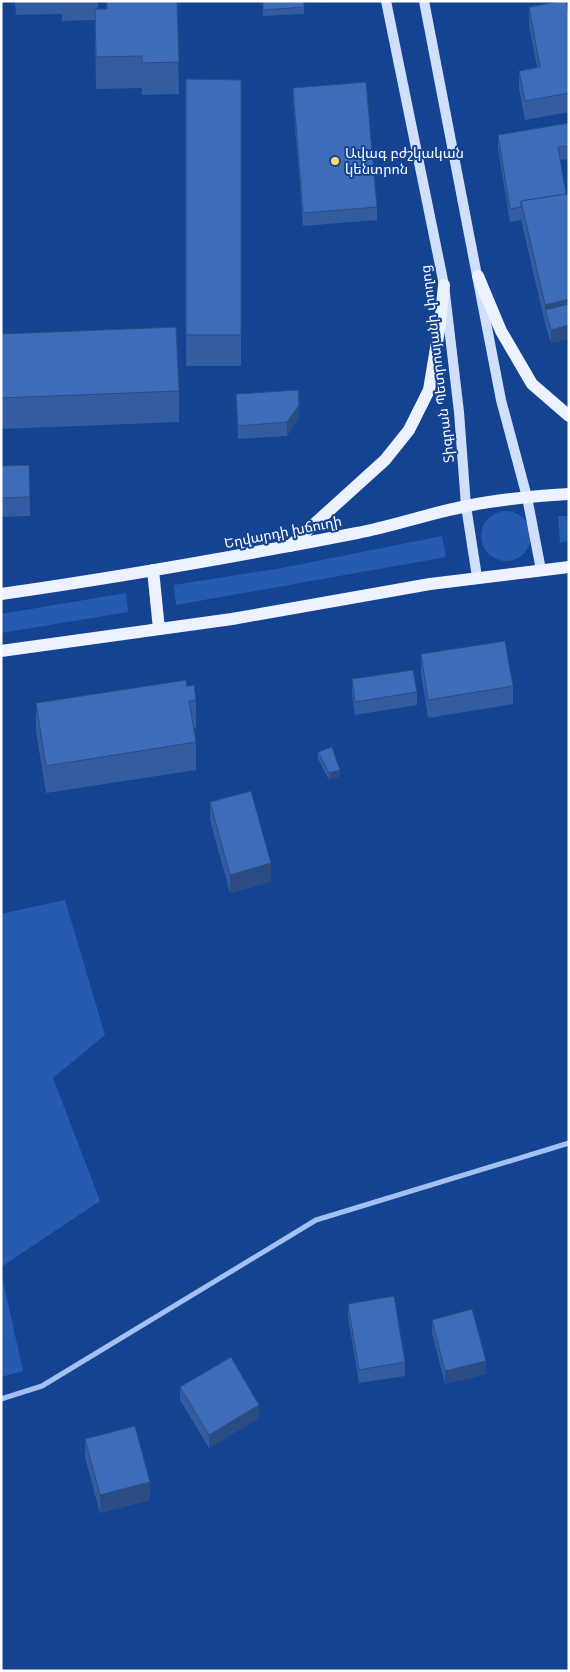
<svg xmlns="http://www.w3.org/2000/svg" width="570" height="1672" font-family="'Space Grotesk','Noto Sans Armenian',sans-serif">
<style>
.green{fill:#265bb1}
.lines{fill:none;stroke-linecap:round;stroke-linejoin:round}
.minor{stroke:#a2c0f2;stroke-width:5}
.secondary{stroke:#d0e0fc;stroke-width:10}
.primary{stroke:#ecf2ff;stroke-width:12}
.wall{fill:#345da1}
.shaded-wall{fill:#2b4c83}
.building{fill:#3d6cbb;stroke:#2b4c83}
.poi-dot{fill:#ffdc62;stroke:#144392;stroke-width:2}
.labels{text-anchor:middle;dominant-baseline:central;stroke-width:4;stroke-linejoin:round;paint-order:stroke}
.poi-label{font-size:14px;fill:#fff;stroke:#144392;text-anchor:start}
.street-label{font-size:14px;fill:#fff;stroke:#144392}
</style>
<rect width="100%" height="100%" fill="#144392"/>
<!-- green -->
<g class="green">
<circle cx="506" cy="536" r="25"/>
<polygon points="558,516 569,516 569,541 560,543"/>
<polygon points="442,536 446,557 176,605 174,585 282,568"/>
<polygon points="126,593 128,612 1,633 1,614"/>
<polygon points="65,900 105,1035 53,1078 100,1201 1,1267 1,914"/>
<polygon points="1,1272 23,1371 1,1377"/>
</g>
<g class="lines">
<!-- minor -->
<polyline class="minor" points="1,1399 42,1386 316,1220 569,1143"/>
<!-- secondary -->
<g class="secondary">
<polyline points="386,1 444,285 459,412 466,506 477,577"/>
<polyline points="424,1 501,400 527,497 541,570"/>
</g>
<!-- primary -->
<g class="primary">
<polyline points="478,276 501,331 532,384 569,416"/>
<polyline points="290,546 385,460 409,430 429,390 440,324 444,285"/>
<polyline points="153,570 159,629"/>
<path d="M1 594C120 577 239 556 357 533 394 526 430 513 467 506 501 499 535 496 569 494"/>
<polyline points="1,651 232,619 430,584 569,567"/>
</g>
</g>
<!-- wall -->
<g class="wall">
<polygon points="15,1 98,1 98,9 107,9 106,1 177,1 179,94 142,95 142,88 96,89 95,20 62,21 62,14 16,15"/>
<polygon points="263,1 304,1 304,14 263,16"/>
<polygon points="319,1 329,1 319,3"/>
<polygon points="529,7 569,16 569,112 525,120 519,89 519,71 537,67 529,25"/>
<polygon points="186,79 241,80 241,366 186,366"/>
<polygon points="293,88 377,207 377,220 303,226 293,101"/>
<polygon points="569,123 569,159 560,160 566,194 569,201 569,339 551,343 545,323 521,220 510,222 498,148 498,135"/>
<polygon points="1,334 179,391 179,422 1,429"/>
<polygon points="236,394 299,418 287,436 238,439"/>
<polygon points="1,466 30,497 30,516 1,517"/>
<polygon points="421,654 513,686 513,704 428,718 421,673"/>
<polygon points="352,679 417,692 417,705 355,715 352,693"/>
<polygon points="187,686 196,700 196,728 194,728 196,742 196,770 46,793 36,731 36,703"/>
<polygon points="318,752 340,776 329,780 318,759"/>
<polygon points="210,802 271,882 230,893 210,820"/>
<polygon points="348,1304 405,1362 405,1376 359,1383 348,1317"/>
<polygon points="432,1320 486,1374 445,1384 432,1333"/>
<polygon points="180,1387 259,1418 209,1448 180,1400"/>
<polygon points="85,1439 150,1500 100,1513 85,1457"/>
</g>
<!-- shaded-wall -->
<g class="shaded-wall">
<polygon points="569,299 569,317 545,310 545,305"/>
<polygon points="569,325 569,339 551,343 551,330"/>
<polygon points="299,405 299,418 287,436 287,422"/>
<polygon points="340,770 340,776 329,780 329,773"/>
<polygon points="271,863 271,882 230,893 230,875"/>
<polygon points="486,1361 486,1374 445,1384 445,1371"/>
<polygon points="259,1405 259,1418 209,1448 209,1435"/>
<polygon points="150,1482 150,1500 100,1513 100,1495"/>
</g>
<!-- building -->
<g class="building">
<polygon points="107,1 177,1 179,62 142,63 142,56 96,57 95,9 107,9"/>
<polygon points="263,1 304,1 304,7 263,10"/>
<polygon points="561,1 566,1 569,16 569,93 525,101 519,71 540,67 529,7"/>
<polygon points="186,79 241,80 241,335 186,335"/>
<polygon points="366,82 377,207 303,213 293,88"/>
<polygon points="569,123 569,146 558,147 566,194 521,201 521,207 510,209 498,135"/>
<polygon points="567,194 569,201 569,299 545,305 521,201"/>
<polygon points="569,304 569,325 551,330 545,310"/>
<polygon points="176,327 179,391 1,398 1,334"/>
<polygon points="298,390 299,405 287,422 238,426 236,394"/>
<polygon points="29,465 30,497 1,498 1,466"/>
<polygon points="505,641 513,686 428,700 421,654"/>
<polygon points="413,670 417,692 355,702 352,679"/>
<polygon points="186,680 187,686 194,685 196,700 189,701 196,742 46,766 36,703"/>
<polygon points="332,747 340,770 329,773 318,752"/>
<polygon points="251,791 271,863 230,875 210,802"/>
<polygon points="394,1296 405,1362 359,1370 348,1304"/>
<polygon points="472,1309 486,1361 445,1371 432,1320"/>
<polygon points="231,1357 259,1405 209,1435 180,1387"/>
<polygon points="135,1426 150,1482 100,1495 85,1439"/>
</g>
<!-- markers -->
<circle class="poi-dot" cx="335" cy="161" r="5"/>
<g class="labels">
<!-- poi labels -->
<g class="poi-label">
<text x="345" y="153">Ավագ բժշկական<tspan x="345" dy="16">կենտրոն</tspan></text>
</g>
<!-- street labels -->
<g class="street-label">
<text transform="translate(437 364) rotate(-97)">Տիգրան Պետրոսյանի փողոց</text>
<text transform="translate(283 532) rotate(-11)">Եղվարդի խճուղի</text>
</g>
</g>
<!-- border -->
<rect width="570" height="1672" fill="none" stroke="#ffffff" stroke-width="5"/>
</svg>
